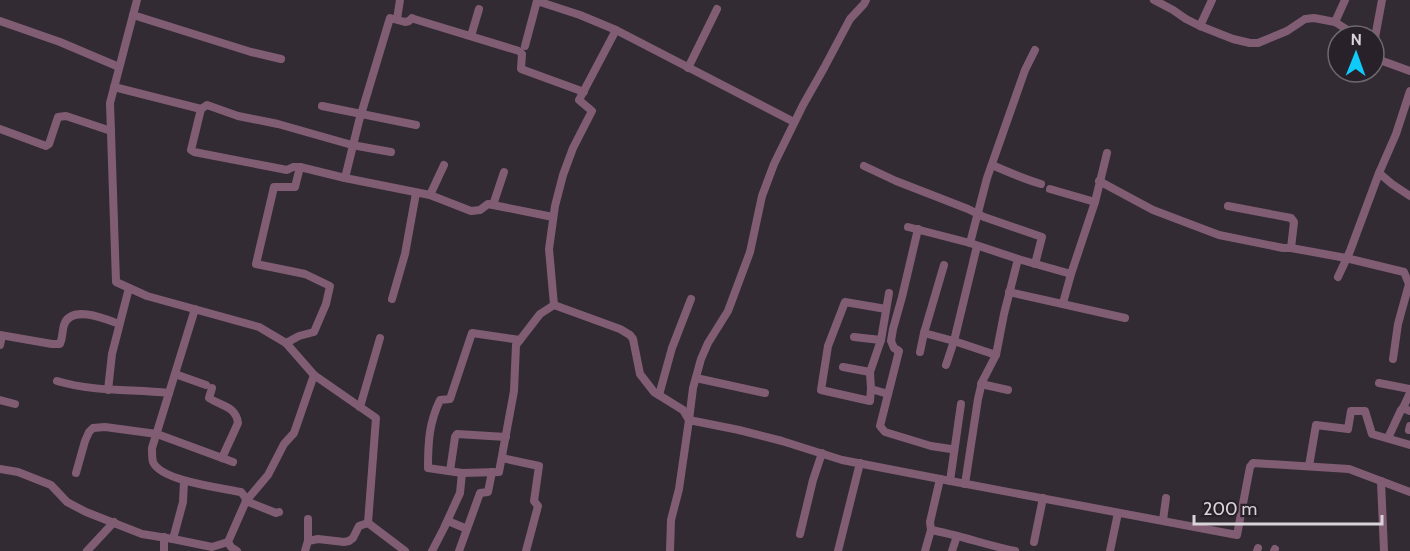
<svg xmlns="http://www.w3.org/2000/svg" width="1410" height="551" font-family="Cabin,sans-serif">
<style>
.lines{fill:none;stroke-linecap:round;stroke-linejoin:round}
.minor{stroke:#815d74;stroke-width:8}
</style>
<rect width="100%" height="100%" fill="#322b33"/>
<g class="lines">
<!-- minor -->
<g class="minor">
<polyline points="137,0 110,103 116,282 147,296 259,327 286,343 314,375 376,418 368,523 405,551"/>
<polyline points="537,0 537,1 580,15 616,30 794,122"/>
<polyline points="1154,0 1173,10 1186,19 1200,26 1233,39 1250,43 1258,43 1287,31 1305,19 1314,18 1335,22"/>
<polyline points="1345,0 1335,22 1357,36"/>
<polyline points="133,15 251,52 281,59"/>
<polyline points="397,19 400,0"/>
<polyline points="0,21 60,42 119,67"/>
<polyline points="1200,26 1212,0"/>
<polyline points="471,36 479,9"/>
<polyline points="1374,43 1382,0"/>
<polyline points="525,46 537,1"/>
<polyline points="1374,49 1377,59 1410,71"/>
<polyline points="688,68 717,9"/>
<polyline points="114,87 201,109 191,150 194,152 287,170 293,167 300,167 345,178 430,195 471,211 480,210 488,204 553,217"/>
<polyline points="1410,91 1396,134 1379,173 1392,184 1410,196"/>
<polyline points="322,106 416,125"/>
<polyline points="201,109 207,105 238,116 278,124 352,145 391,152"/>
<polyline points="0,129 46,146 49,144 58,117 66,116 111,131"/>
<path d="M992 165C1008 172 1024 179 1041 184"/>
<polyline points="864,166 896,181 968,209 984,217 1042,237 1035,264"/>
<polyline points="345,178 359,121 390,18 405,22 409,21 412,18 414,19 519,51 522,54 521,69 584,92"/>
<polyline points="1099,181 1153,210 1219,235 1283,248 1291,248 1346,258 1404,272 1409,284 1398,324 1393,359"/>
<polyline points="1050,189 1095,202"/>
<polyline points="430,195 444,165"/>
<polyline points="493,205 504,172"/>
<polyline points="1228,206 1291,218 1294,222 1291,248"/>
<polyline points="908,227 970,243 1018,259 1004,314 996,355 982,382 978,399 965,484"/>
<polyline points="918,229 902,297 893,329 891,341 894,348 899,351 898,355 880,426 885,432 931,446 951,449 954,451"/>
<polyline points="970,243 987,178 1025,70 1035,50"/>
<polyline points="977,246 954,341 996,355"/>
<polyline points="1018,259 1071,274 1095,202 1107,153"/>
<polyline points="944,265 924,333 954,341 946,365"/>
<polyline points="1338,277 1350,251 1379,173"/>
<polyline points="1009,292 1125,318"/>
<polyline points="392,299 405,254 416,193"/>
<polyline points="1063,303 1071,274"/>
<polyline points="554,305 549,249 555,206 563,175 573,148 592,111 579,100 616,30"/>
<polyline points="554,305 620,329 630,335 633,339 640,374 654,392 683,410 689,420"/>
<path d="M195 309 152 448C152 452 152 459 153 462 161 481 222 488 241 492L245 497 246 501 228 542 231 547 237 551"/>
<path d="M0 335 52 344H60C63 337 62 331 64 325 71 304 106 319 119 324"/>
<polyline points="854,337 881,340"/>
<path d="M520 340 472 333 450 399 440 400C429 423 428 442 428 468L462 473 499 472 514 391 516 345 540 314 554 305"/>
<polyline points="286,343 299,336 314,332 326,304 330,286 305,274 256,264 274,187 295,187 300,167"/>
<polyline points="0,345 2,336"/>
<polyline points="920,352 924,333"/>
<polyline points="843,367 870,372"/>
<polyline points="175,374 206,385"/>
<polyline points="696,378 765,393"/>
<path d="M57 381C94 392 132 389 169 393"/>
<polyline points="1379,383 1410,389"/>
<polyline points="981,384 1008,390"/>
<path d="M212 388 209 398C221 406 236 406 238 423L222 458"/>
<polyline points="871,389 870,401 821,390 828,346 845,302 886,309"/>
<polyline points="108,390 112,354 129,288"/>
<polyline points="888,394 871,389 870,372 881,340 889,293"/>
<polyline points="659,395 672,348 691,299"/>
<polyline points="0,400 15,404"/>
<polyline points="360,407 380,338"/>
<polyline points="1403,408 1410,393"/>
<polyline points="689,420 693,388 701,359 708,343 728,311 750,252 762,196 774,164 803,105 824,68 850,19 864,4 866,0"/>
<polyline points="1409,430 1410,426"/>
<polyline points="1388,438 1401,410 1403,408 1410,411"/>
<polyline points="502,458 539,466 534,501 538,506 526,551"/>
<polyline points="1309,466 1316,425 1348,429 1351,411 1365,411 1372,434 1410,445"/>
<polyline points="0,469 18,472 51,485 67,502 86,512 142,534 173,539 212,547 228,542"/>
<polyline points="450,471 455,437 457,434 506,437"/>
<polyline points="76,473 85,441 89,432 93,428 105,427 157,434 233,462"/>
<polyline points="950,481 961,404"/>
<polyline points="1381,481 1384,551"/>
<polyline points="279,512 276,513 246,501 268,475 284,444 294,433 314,375"/>
<polyline points="308,519 308,541"/>
<polyline points="1163,520 1166,498"/>
<polyline points="448,521 467,529"/>
<path d="M931 530C959 535 986 545 1015 551"/>
<polyline points="800,534 813,480 822,453"/>
<polyline points="173,539 183,502 184,481"/>
<polyline points="1034,542 1043,498"/>
<polyline points="87,551 114,522"/>
<polyline points="164,551 164,537"/>
<polyline points="305,551 308,541 318,539 344,542 349,541 353,538 359,526 368,523"/>
<polyline points="432,551 444,528 460,493 462,473"/>
<polyline points="459,551 480,493 488,492 492,472"/>
<polyline points="670,551 671,520 679,489 689,420 739,430 782,441 842,460 940,479 1237,535 1250,467 1253,463 1349,469 1410,492"/>
<polyline points="838,551 860,463"/>
<polyline points="925,551 931,530 930,522 940,479"/>
<polyline points="952,551 957,536"/>
<polyline points="1110,551 1118,513"/>
<polyline points="1257,551 1258,548"/>
<polyline points="1274,551 1275,549"/>
</g>
</g>
<!-- north arrow -->
<g transform="translate(1356 54) rotate(1)"><circle r="28" fill="#282129" stroke="#6e696f" stroke-width="1.5"/>
<path d="M0-4.5L10 22L0 15L-10 22Z" fill="#10cafa"/>
<text y="-9" font-size="16" font-weight="bold" text-anchor="middle" fill="#d8d4d9">N</text>
</g>
<!-- scale -->
<path d="M1194 515v9h188v-9" fill="none" stroke="#d8d4d9" stroke-width="3"/>
<text x="1203" y="515" font-size="18" fill="#d8d4d9" stroke="#282129" stroke-width="4.5" paint-order="stroke">200 m</text>
</svg>
